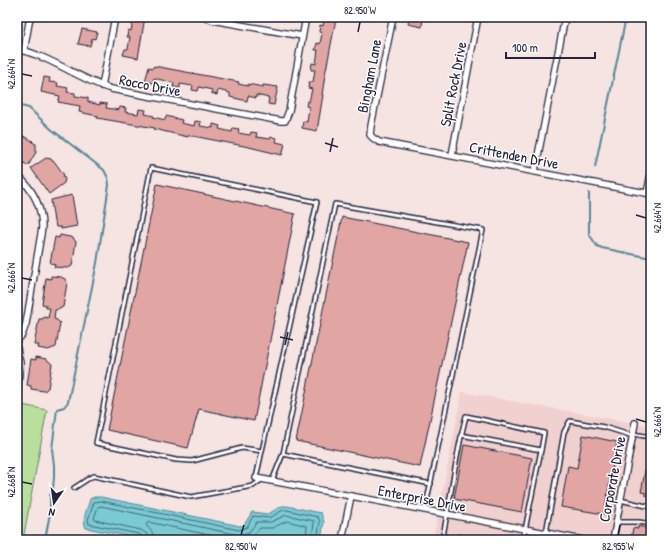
<svg xmlns="http://www.w3.org/2000/svg" width="668" height="557" font-family="'Patrick Hand',sans-serif">
<style>
.built{fill:#f0d1d0}
.green{fill:#b8e09c;stroke:#6d816c}
.water{fill:#7acad3;stroke:#578796}
.lines{fill:none;stroke-linecap:round;stroke-linejoin:round}
.shore{stroke:#456578;stroke-width:1}
.stream{stroke:#578796;stroke-width:2}
.building{fill:#e1a6a3;stroke:#22223b}
.service-casing{stroke:#22223b;stroke-width:6}
.minor-casing{stroke:#22223b;stroke-width:8}
.service{stroke:#fff;stroke-width:3}
.minor{stroke:#fff;stroke-width:5.5}
.ticks{fill:none;stroke:#22223b;stroke-width:1.5}
.labels{text-anchor:middle;dominant-baseline:central;stroke-width:3;stroke-linejoin:round;paint-order:stroke}
.street-label{font-size:15px;fill:#22223b;stroke:#fff}
.neatline{fill:none;stroke:#22223b;stroke-width:1.5}
.ticks-label{font-size:10px;text-anchor:middle;fill:#22223b}
</style>
<rect width="100%" height="100%" fill="#f6e4e3"/>
<filter id="ink" filterUnits="userSpaceOnUse"><feTurbulence type="fractalNoise" baseFrequency=".025" numOctaves="2"/><feDisplacementMap in="SourceGraphic" scale="8" xChannelSelector="R" yChannelSelector="G"/><feConvolveMatrix kernelMatrix="1 2 1 2 8 2 1 2 1" color-interpolation-filters="sRGB"/></filter>
<g filter="url(#ink)">
<!-- built -->
<g class="built">
<polygon points="462,392 651,426 651,540 433,540"/>
<polygon points="63,535 88,540 62,540"/>
</g>
<!-- green -->
<polygon class="green" points="17,404 47,410 23,540 17,540"/>
<!-- water -->
<path class="water" d="M94 497H101L240 526 244 525 252 512 268 514 282 506H287L321 513 324 522 321 540H148L86 528C81 520 88 507 90 499Z"/>
<g class="lines">
<!-- shore -->
<g class="shore">
<polyline points="143,540 142,536 139,534 89,524 88,520 94,502 101,501 239,530 247,527 253,516 269,518 283,510 287,510 318,517 320,522 317,540"/>
<polyline points="148,540 147,534 141,530 95,520 94,518 98,507 101,506 239,535 249,532 257,522 271,522 286,515 314,521 312,540"/>
<polyline points="154,540 152,532 146,525 148,522 233,540"/>
<polyline points="246,540 253,536 260,528 272,528 287,521 307,526 306,540"/>
</g>
<!-- stream -->
<g class="stream">
<polyline points="17,105 29,108 51,129 104,170 108,178 109,185 97,263 68,402 64,407 57,409 52,449 54,465 54,477 53,489 50,496 50,513 45,540"/>
<polyline points="595,167 626,17"/>
<polyline points="589,193 589,234 597,246 602,248 651,258"/>
</g>
</g>
<!-- building -->
<g class="building">
<polygon points="134,17 145,17 138,58 123,55 125,49 128,49 130,37 127,37 128,30 131,31"/>
<polygon points="325,17 336,19 325,75 322,95 323,95 317,131 302,128 303,121 307,122 309,107 306,106 307,101 309,102 312,89 308,88 309,82 313,82 315,70 311,70 312,63 316,64 318,50 315,50 317,43 320,44 322,33 319,32 320,25 323,26"/>
<polygon points="409,17 423,17 422,27 408,24"/>
<polygon points="82,29 97,32 95,39 92,38 90,46 78,44"/>
<polygon points="154,66 239,82 238,84 248,86 248,84 263,87 263,85 278,87 274,105 268,104 269,98 256,95 256,98 248,96 247,101 230,97 230,93 218,90 217,95 211,93 212,90 199,87 198,91 192,90 193,86 180,84 180,88 173,87 174,83 154,78 153,83 145,81 149,67 153,68"/>
<polygon points="44,77 50,78 49,82 58,83 57,86 68,88 67,92 75,93 75,96 88,98 88,102 100,105 100,103 107,104 106,108 119,110 120,107 126,108 125,112 138,114 139,109 146,110 145,114 154,116 153,117 165,120 166,116 182,120 181,123 194,126 195,121 201,122 200,126 213,128 213,124 220,126 219,129 232,132 233,128 239,129 238,133 250,135 251,132 257,133 256,137 270,139 271,137 277,138 276,142 285,144 282,155 249,147 188,135 188,137 154,129 155,128 97,118 98,116 79,112 80,106 58,102 60,96 41,92"/>
<polygon points="17,133 33,141 32,142 36,144 36,152 28,166 17,158 20,150 17,148"/>
<polygon points="46,158 51,159 53,162 54,161 64,175 63,176 65,179 64,183 49,194 31,168"/>
<polygon points="157,184 295,214 254,421 199,409 188,448 107,430"/>
<polygon points="72,195 77,226 61,229 61,227 56,227 55,222 54,222 51,200"/>
<polygon points="342,217 468,242 420,467 296,441"/>
<polygon points="60,235 70,237 73,238 76,242 72,266 68,268 54,267 55,264 50,263 55,237 59,238"/>
<polygon points="51,276 61,277 65,279 67,283 63,307 59,309 55,310 54,319 57,320 60,323 56,347 48,350 38,348 39,345 34,345 39,319 43,319 44,317 48,318 50,308 46,308 46,305 42,304 46,278 51,279"/>
<polygon points="36,357 46,359 52,364 48,388 44,391 31,389 31,386 27,385 31,359 36,360"/>
<polygon points="583,435 617,442 604,514 561,507 568,466 577,468"/>
<polygon points="464,445 532,458 522,512 454,499"/>
<polygon points="649,450 651,450 651,496 645,495 646,493 641,492"/>
<polygon points="638,526 651,529 651,540 631,540 633,528 638,529"/>
<polygon points="459,534 477,538 477,540 455,540 456,535"/>
</g>
<g class="lines">
<!-- service casing -->
<g class="service-casing">
<g id="service">
<polyline points="633,434 651,437"/>
<polyline points="461,435 541,450 523,540"/>
<polyline points="283,454 431,484"/>
<polyline points="256,478 317,202 151,168 96,443 176,460 192,461 242,448 262,451"/>
<polyline points="272,481 283,454 335,204 483,230 425,510"/>
<polyline points="74,488 91,477 94,476 191,497 253,486 261,480"/>
<polyline points="620,500 651,507"/>
<polyline points="616,522 639,522 651,524"/>
<polyline points="546,533 564,432 570,421 604,427 633,436"/>
<polyline points="84,540 84,539"/>
<path d="M442 540C451 499 455 457 466 416L544 433 541 450"/>
</g>
</g>
<!-- minor casing -->
<g class="minor-casing">
<g id="minor">
<polyline points="204,17 212,20 302,36"/>
<polyline points="393,17 371,126 370,135 373,138 379,142 651,194"/>
<path d="M17 49C50 56 79 79 111 89L281 121H285L289 111 306 17"/>
<polyline points="24,51 30,17"/>
<polyline points="102,86 115,17"/>
<polyline points="452,155 478,17"/>
<polyline points="535,171 565,17"/>
<path d="M17 175C33 189 42 207 42 228L26 324 22 335 17 341"/>
<polyline points="647,193 651,174"/>
<polyline points="17,348 20,363 17,396"/>
<polyline points="256,478 583,540"/>
<polyline points="342,540 351,496"/>
<polyline points="613,540 635,423"/>
</g>
</g>
<!-- service -->
<use href="#service" class="service"/>
<!-- minor -->
<use href="#minor" class="minor"/>
</g>
</g>
<!-- ticks -->
<path class="ticks" d="M358 32 360 22M22 74 32 76M325 143 338 147M330 152 333 138M636 215 646 218M22 278 32 280M280 337 293 340M285 345 288 332M636 419 646 422M22 482 32 484M241 535 244 525M618 535 620 525"/>
<g class="labels">
<!-- street labels -->
<g class="street-label">
<text transform="translate(369 76) rotate(-79)">Bingham Lane</text>
<text transform="translate(453 84) rotate(-79)">Split Rock Drive</text>
<text transform="translate(150 85) rotate(11)">Rocco Drive</text>
<text transform="translate(514 155) rotate(11)">Crittenden Drive</text>
<text transform="translate(612 479) rotate(-79)">Corporate Drive</text>
<text transform="translate(422 498) rotate(11)">Enterprise Drive</text>
</g>
</g>
<!-- margin -->
<rect width="668" height="557" fill="none" stroke="#fff" stroke-width="44"/>
<!-- north arrow -->
<g transform="translate(54 503) rotate(193)" stroke="#ffffff" stroke-width="3" paint-order="stroke">
<path d="M0-3L7 15L0 10L-7 15Z" fill="#22223b"/>
<text y="-6" font-size="11" font-weight="bold" text-anchor="middle" fill="#22223b">N</text>
</g>
<!-- scale -->
<path d="M506 52v6h89v-6" fill="none" stroke="#22223b" stroke-width="2"/>
<text x="512" y="52" font-size="12" fill="#22223b" stroke="#ffffff" stroke-width="3" paint-order="stroke">100 m</text>
<rect x="22" y="22" width="624" height="513" class="neatline"/>
<g class="ticks-label">
<text x="360" y="14">82.950°W</text>
<text transform="translate(11 74) rotate(-90)" y="4">42.664°N</text>
<text transform="translate(657 218) rotate(-90)" y="4">42.664°N</text>
<text transform="translate(11 278) rotate(-90)" y="4">42.666°N</text>
<text transform="translate(657 422) rotate(-90)" y="4">42.666°N</text>
<text transform="translate(11 482) rotate(-90)" y="4">42.668°N</text>
<text x="241" y="550">82.950°W</text>
<text x="618" y="550">82.955°W</text>
</g>
</svg>
